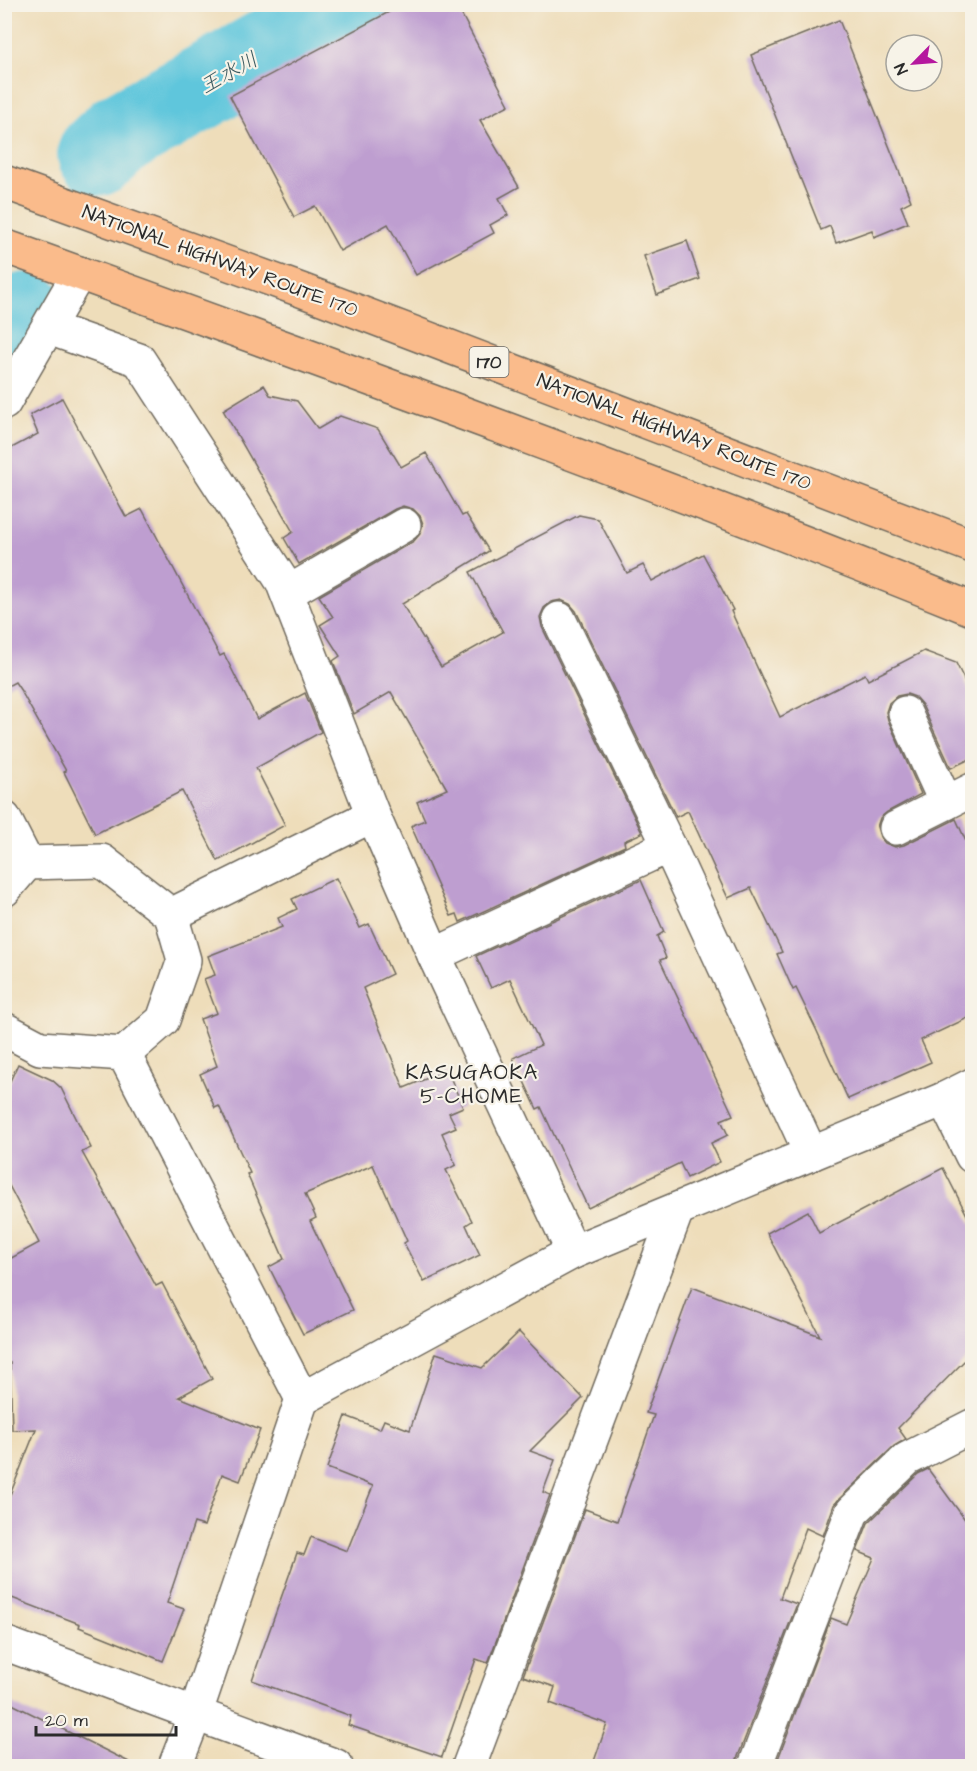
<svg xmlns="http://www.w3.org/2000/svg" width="977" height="1771" font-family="'Architects Daughter','Klee One',sans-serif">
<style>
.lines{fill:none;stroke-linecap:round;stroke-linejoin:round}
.river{stroke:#5fc6dc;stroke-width:84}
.building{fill:#be9ed0}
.minor-casing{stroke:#6f695d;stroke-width:36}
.highway-casing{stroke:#6f695d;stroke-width:36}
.minor{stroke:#fff;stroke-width:33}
.highway{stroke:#fabb8b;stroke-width:33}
.labels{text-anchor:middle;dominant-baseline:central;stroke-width:4.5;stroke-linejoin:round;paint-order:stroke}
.shield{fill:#f7f3e8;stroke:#686764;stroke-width:1.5}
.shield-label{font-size:18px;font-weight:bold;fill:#2b2b2b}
.street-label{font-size:20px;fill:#2b2b2b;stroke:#f7f3e8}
.water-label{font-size:21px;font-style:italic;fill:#3b5a60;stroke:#f7f3e8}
.neighbourhood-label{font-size:21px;letter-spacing:1.5px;fill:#2b2b2b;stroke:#f7f3e8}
</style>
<rect width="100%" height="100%" fill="#f7f3e8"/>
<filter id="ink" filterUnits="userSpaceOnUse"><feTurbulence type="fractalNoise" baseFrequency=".0167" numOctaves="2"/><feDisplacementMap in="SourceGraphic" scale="12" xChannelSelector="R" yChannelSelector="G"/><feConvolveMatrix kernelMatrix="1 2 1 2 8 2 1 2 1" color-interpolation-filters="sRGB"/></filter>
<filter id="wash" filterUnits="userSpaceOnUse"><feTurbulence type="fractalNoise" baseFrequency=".008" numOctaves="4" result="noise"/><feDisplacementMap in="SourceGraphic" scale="24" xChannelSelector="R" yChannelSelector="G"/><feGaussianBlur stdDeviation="1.35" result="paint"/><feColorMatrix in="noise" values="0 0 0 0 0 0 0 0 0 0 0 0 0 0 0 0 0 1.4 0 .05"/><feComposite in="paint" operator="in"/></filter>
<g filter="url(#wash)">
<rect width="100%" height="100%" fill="#eeddba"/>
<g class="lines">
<!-- river -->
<g class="river">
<polyline points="99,154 120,134 272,48 367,4"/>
<polyline points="4,345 27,314"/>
</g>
</g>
<g id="blocks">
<!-- building -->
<g class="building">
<polygon points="404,4 456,4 509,105 480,120 519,187 499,198 508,215 490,225 494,233 416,275 388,224 340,251 315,206 294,217 230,96"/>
<polygon points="839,20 911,201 901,206 908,223 874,237 872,230 836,243 830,226 821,230 751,55"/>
<polygon points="687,241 700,279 657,295 644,256"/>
<polygon points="264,385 270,395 297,401 318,429 340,416 378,429 401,467 426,453 462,516 466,514 489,551 402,604 441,667 503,632 470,572 579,515 598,519 627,573 643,565 652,581 703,554 733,610 731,611 780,717 865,674 868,680 924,651 956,663 972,696 972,758 951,768 922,705 915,697 907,694 897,696 889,703 886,712 888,720 921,794 887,812 880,818 877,827 880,837 885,843 895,847 904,845 956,819 972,855 972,1016 921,1040 931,1062 848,1099 816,1029 796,988 793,990 777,954 782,952 751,888 728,898 688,811 676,817 576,611 570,604 561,600 551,602 544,608 540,617 542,627 642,833 624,841 625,846 460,922 457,914 451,916 411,826 425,820 417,802 447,789 391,692 354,714 333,661 340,656 320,625 333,617 319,596 414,541 420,534 423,524 420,516 413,509 403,506 395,509 299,564 284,538 293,532 223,410"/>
<polygon points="62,398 126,517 142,509 220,656 224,654 257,719 305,693 321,732 256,768 285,825 218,861 182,791 95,834 64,772 66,771 21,691 15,682 4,688 4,452 38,434 30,415"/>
<polygon points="336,878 360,928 369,924 392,974 363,988 404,1088 447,1070 463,1107 449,1113 456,1127 442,1133 456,1165 446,1170 472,1221 466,1225 480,1255 424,1282 404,1243 407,1241 373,1165 305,1194 316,1218 310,1221 353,1310 303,1334 269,1267 284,1259 247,1174 250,1173 219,1106 215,1108 200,1074 217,1066 200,1019 217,1013 204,979 215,975 208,956 282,927 278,918 297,909 292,899"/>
<polygon points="641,880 664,932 657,936 666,958 660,960 733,1115 721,1120 728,1135 711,1143 720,1162 687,1178 680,1163 588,1208 541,1107 537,1109 513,1058 541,1045 510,979 491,988 476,956"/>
<polygon points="18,1064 52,1080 61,1088 91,1148 82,1152 156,1286 162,1283 212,1379 179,1397 260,1430 240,1481 222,1474 204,1526 194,1523 167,1603 184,1609 163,1661 79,1627 80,1624 4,1595 4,1510 36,1429 12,1430 10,1363 4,1366 4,1262 39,1243 4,1176 4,1094"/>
<polygon points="943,1168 972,1225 972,1353 898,1428 906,1439 894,1446 839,1499 834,1505 823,1536 806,1528 780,1598 797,1604 737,1759 737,1767 592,1767 607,1724 550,1703 555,1687 523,1676 585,1509 617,1521 654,1415 646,1413 692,1287 820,1336 767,1233 808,1211 819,1233"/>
<polygon points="519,1332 583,1398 530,1451 555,1460 543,1492 550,1495 488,1663 476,1659 442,1757 348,1725 351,1716 252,1680 297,1553 304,1555 311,1537 347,1551 373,1486 327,1468 346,1416 380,1429 384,1420 410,1430 436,1353 482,1368"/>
<polygon points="928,1469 972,1529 972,1767 775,1767 831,1618 846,1624 874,1558 857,1551 868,1523 918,1474"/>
<polygon points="4,1700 139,1767 4,1767"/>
</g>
</g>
</g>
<g filter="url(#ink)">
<use href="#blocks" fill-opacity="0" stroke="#6f695d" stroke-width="1.5"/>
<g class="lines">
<!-- minor casing -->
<g class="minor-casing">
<g id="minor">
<polyline points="49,328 139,360 282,581 373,815 434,955 573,1252"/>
<polyline points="4,403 79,273"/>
<polyline points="287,593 404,525"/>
<polyline points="559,619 669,846"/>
<polyline points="905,713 946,803"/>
<polyline points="4,818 27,863 4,890"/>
<polyline points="896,828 972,790"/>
<polyline points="27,863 102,861 171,915 184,960 163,1020 124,1054"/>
<polyline points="171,915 373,815"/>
<polyline points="434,955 669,846 811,1154"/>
<polyline points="4,1029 40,1048 124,1054 302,1399"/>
<polyline points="944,1099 972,1156"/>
<polyline points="4,1643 336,1766"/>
<polyline points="175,1766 195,1715 302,1399 573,1252 944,1099 972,1085"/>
<polyline points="469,1766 677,1210"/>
<polyline points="755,1766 852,1512 907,1459 972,1426"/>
</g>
</g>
<!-- highway casing -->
<g class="highway-casing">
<g id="highway">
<polyline points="4,182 301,290 972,546"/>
<path d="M4 246C328 363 653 480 972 609"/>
</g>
</g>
<!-- minor -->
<use href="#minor" class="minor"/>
<!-- highway -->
<use href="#highway" class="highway"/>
</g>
</g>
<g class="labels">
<!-- shield labels -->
<rect class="shield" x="469.5" y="347" width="39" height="30" rx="4.5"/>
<g class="shield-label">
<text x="489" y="362">170</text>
</g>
<!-- street labels -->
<g class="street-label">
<text transform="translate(220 261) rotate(20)">NATIONAL HIGHWAY ROUTE 170</text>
<text transform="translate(674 432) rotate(21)">NATIONAL HIGHWAY ROUTE 170</text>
</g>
<!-- water labels -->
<g class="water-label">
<text transform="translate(229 73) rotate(-29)">王水川</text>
</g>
<!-- neighbourhood labels -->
<g class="neighbourhood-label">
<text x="472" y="1072">KASUGAOKA<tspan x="472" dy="24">5-CHOME</tspan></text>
</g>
</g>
<!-- margin -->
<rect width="977" height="1771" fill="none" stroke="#f7f3e8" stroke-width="24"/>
<!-- north arrow -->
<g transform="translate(914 63) rotate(245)"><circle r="28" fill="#f7f3e8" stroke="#a5a39c" stroke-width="1.5"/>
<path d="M0-4.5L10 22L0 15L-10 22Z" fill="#b5179e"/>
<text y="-9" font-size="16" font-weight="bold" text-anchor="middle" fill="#2b2b2b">N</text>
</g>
<!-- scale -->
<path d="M36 1726v9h140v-9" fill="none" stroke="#2b2b2b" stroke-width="3"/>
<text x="45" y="1726" font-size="18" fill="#2b2b2b" stroke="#f7f3e8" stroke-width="4.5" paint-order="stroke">20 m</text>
</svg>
